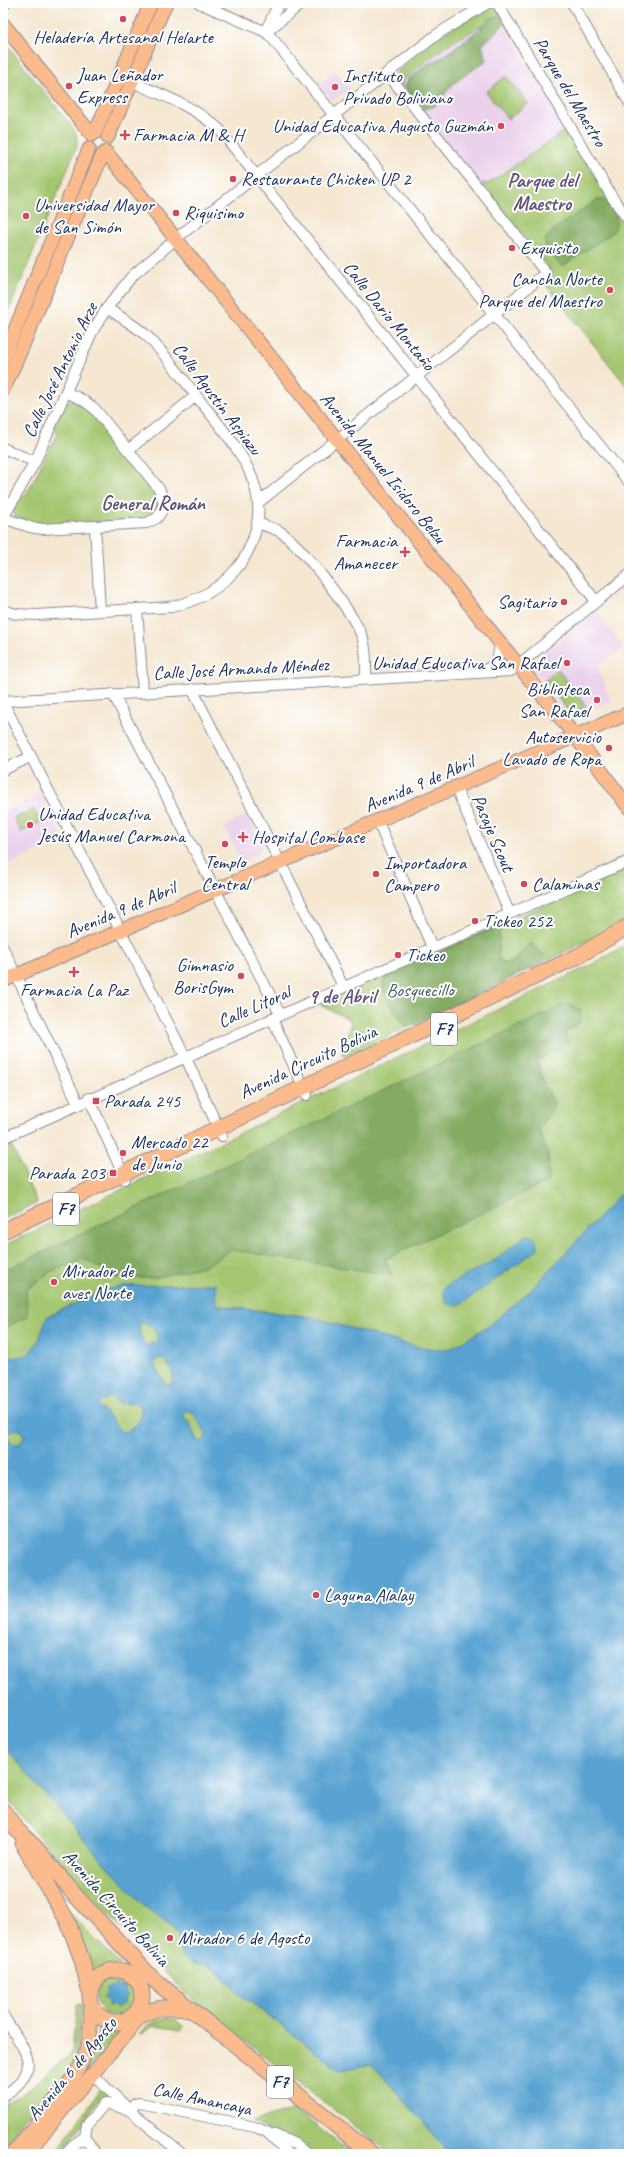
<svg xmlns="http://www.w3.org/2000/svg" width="632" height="2157" font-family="Caveat,sans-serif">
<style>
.built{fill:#ebd1eb}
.green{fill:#a4c670;stroke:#607a67}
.forest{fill:#83ab62;stroke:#4f6d60}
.water{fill:#59a3d1;stroke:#3a6998;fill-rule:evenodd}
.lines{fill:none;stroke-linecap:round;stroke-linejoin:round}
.minor-casing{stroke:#888b97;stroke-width:12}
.major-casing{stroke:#888b97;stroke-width:15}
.highway-casing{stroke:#888b97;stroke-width:17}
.minor{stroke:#fff;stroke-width:10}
.major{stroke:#fbbb8d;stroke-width:13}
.highway{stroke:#fbbb8d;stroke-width:15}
.poi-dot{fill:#d1495b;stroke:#fff;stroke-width:1.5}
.labels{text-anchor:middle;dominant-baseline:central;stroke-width:4;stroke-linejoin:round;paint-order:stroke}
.shield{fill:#fff;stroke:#5f6d8e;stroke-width:1}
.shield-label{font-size:18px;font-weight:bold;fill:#1b2f5e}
.poi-label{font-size:19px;fill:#1b2f5e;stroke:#fff;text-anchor:start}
.street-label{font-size:19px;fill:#1b2f5e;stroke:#fff}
.park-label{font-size:19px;fill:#445c63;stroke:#fff}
.neighbourhood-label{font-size:20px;font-weight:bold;fill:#63527b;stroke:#fff}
</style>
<rect width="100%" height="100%" fill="#fff"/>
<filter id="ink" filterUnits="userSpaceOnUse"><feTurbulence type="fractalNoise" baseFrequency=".025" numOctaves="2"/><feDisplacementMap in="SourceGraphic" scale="8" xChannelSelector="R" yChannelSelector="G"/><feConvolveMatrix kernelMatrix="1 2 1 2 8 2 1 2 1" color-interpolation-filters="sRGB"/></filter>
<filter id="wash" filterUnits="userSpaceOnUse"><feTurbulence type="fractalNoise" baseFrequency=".012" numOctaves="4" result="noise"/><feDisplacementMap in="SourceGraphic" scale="16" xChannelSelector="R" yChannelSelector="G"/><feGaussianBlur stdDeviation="0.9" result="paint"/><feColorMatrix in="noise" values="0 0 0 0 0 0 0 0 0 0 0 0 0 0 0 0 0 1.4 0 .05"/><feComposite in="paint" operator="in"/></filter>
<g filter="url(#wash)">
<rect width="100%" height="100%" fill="#f5e7d0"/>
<!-- built -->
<g class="built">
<polygon points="495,18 501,19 564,127 560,134 488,184 484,184 479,183 403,88 403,83 404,79 446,46"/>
<polygon points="336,71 350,89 334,100 330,98 319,84"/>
<polygon points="596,611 624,648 597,665 611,702 574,716 567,713 533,669 532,665 534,661"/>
<polygon points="40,793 63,838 10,865 3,852 3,812"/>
<polygon points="247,815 263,846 257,854 241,862 224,827"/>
</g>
<!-- green -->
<g class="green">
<polygon points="491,5 495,6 501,19 495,18 446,46 404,79 403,88 396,77 396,73 436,38"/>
<polygon points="3,40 73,128 77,137 77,146 3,325"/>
<polygon points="506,76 528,103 508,119 486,92"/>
<polygon points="565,127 624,225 629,223 629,389 543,281 552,273 482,183 488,184 560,134"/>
<polygon points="90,156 95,160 89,169 42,288 3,379 3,370"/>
<path d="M69 400H74L92 412 157 492C160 504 159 509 150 518 109 521 52 532 15 517L13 508 18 498 26 495 57 434 54 425 65 402Z"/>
<polygon points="558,669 586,706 576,713 569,712 545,680"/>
<polygon points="34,809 41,822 21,832 14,818"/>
<polygon points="629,868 629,917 596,937 345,1057 342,1053 351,1023 349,1019 322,1006 321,1003"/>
<polygon points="629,943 629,1185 531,1290 489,1326 448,1350 417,1347 311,1317 217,1305 215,1284 123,1286 102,1291 47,1317 39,1340 28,1355 14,1358 3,1355 3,1246 589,966"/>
<polygon points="11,1144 37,1203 3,1219 3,1148"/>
<path d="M140 1321C149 1323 161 1333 157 1343L146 1345C139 1339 139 1330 140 1321Z"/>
<path d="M159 1358 164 1359C170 1366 173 1374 174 1383L166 1385 154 1365 156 1359Z"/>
<path d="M110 1397 122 1404 136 1403 141 1407C144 1420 134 1431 121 1432L108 1415 97 1406 98 1402Z"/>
<polygon points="186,1410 193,1412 206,1434 206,1437 201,1442 197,1441 190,1424 183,1416"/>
<circle cx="16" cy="1437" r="8"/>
<polygon points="3,1745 106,1865 147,1908 172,1926 179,1937 179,1947 183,1958 194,1964 209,1966 219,1973 236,1991 340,2070 371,2064 423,2121 448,2154 391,2154 192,2000 72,1876 3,1794"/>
<polygon points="70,1913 120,1965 103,1966 92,1977"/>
<circle cx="116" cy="1996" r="20"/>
<polygon points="81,2004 82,2011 75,2058 64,2076 22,2121 3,2149 3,2113 5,2104 26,2091 69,2055 72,2049 77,2005"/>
<polygon points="165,2018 175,2019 184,2027 181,2030 154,2026 139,2035 149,2024"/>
<path d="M99 2021 108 2027H125L72 2089C86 2068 99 2047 99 2021Z"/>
<polygon points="102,2087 121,2102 102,2098 97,2102 62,2154 52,2154 58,2150"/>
<polygon points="295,2110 353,2154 311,2154 253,2122"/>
</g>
<!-- forest -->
<g class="forest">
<polygon points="507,15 509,19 482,46 487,60 453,84 435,106 425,109 413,109 405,98 406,85 408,79 428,64 442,57 477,31 490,18"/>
<path d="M597 200H604C613 208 621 222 613 232L563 266 560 265 546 247 545 240 553 230Z"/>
<path d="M500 925 498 956 503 963 513 962 530 943 546 957 537 966 407 1028C400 1019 381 994 383 982 384 980 387 976 388 974Z"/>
<polygon points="568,1003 581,1010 580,1022 564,1033 569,1043 537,1060 545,1086 555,1104 539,1129 548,1156 549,1181 385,1259 392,1275 231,1250 207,1265 155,1278 117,1278 85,1259 50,1272 26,1290 28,1316 3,1329 3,1271"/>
</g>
<!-- water -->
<g class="water">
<path d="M629 1185V2154H448L423 2121 371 2064 340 2070 236 1991 219 1973 209 1966 194 1964 183 1958 179 1947V1937L172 1926 147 1908 106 1865 3 1745V1355L14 1358 28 1355 39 1340 47 1317 102 1291 123 1286 216 1284 217 1306 311 1317 417 1347 448 1350 489 1326 531 1290ZM140 1322C149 1323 161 1333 157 1343L146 1345C139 1340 139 1330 140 1322ZM159 1358 164 1359C170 1366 173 1374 174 1383L171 1385H166L154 1365 156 1359ZM110 1397C122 1407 131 1398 141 1407 144 1420 134 1431 121 1432L108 1415 98 1406 99 1402ZM186 1410 193 1412 206 1434V1437L201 1442 197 1441 190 1424 183 1416ZM19 1429 25 1434 20 1444 10 1443 8 1434 14 1430Z"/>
<path d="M526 1235C535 1236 538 1240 538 1249L461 1304 454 1306 447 1303 443 1292 445 1287 497 1259Z"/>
<polygon points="116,1984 119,1987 124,1987 124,1991 128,1995 125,1999 125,2004 120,2005 117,2008 113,2005 108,2006 108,2001 103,1997 107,1993 106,1989 112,1988"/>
</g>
</g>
<g filter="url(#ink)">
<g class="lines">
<!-- minor casing -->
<g class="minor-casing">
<g id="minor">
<polyline points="199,3 266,32 272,38 629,482"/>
<polyline points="497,3 612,197 627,218 629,217"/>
<polyline points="572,3 629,102"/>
<polyline points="3,6 6,3"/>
<polyline points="266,30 279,3"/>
<polyline points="266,32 302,3"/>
<path d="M132 82C163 95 193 106 219 129L596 601"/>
<polyline points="3,448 35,462"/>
<polyline points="128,450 196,396"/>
<polyline points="259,502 546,273 387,73"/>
<polyline points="3,518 35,462 92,332 107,308 132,276 183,233 439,33 488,3"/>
<polyline points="3,518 30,527 42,529 147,523 157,518 161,512 164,504 160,490 95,409 83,400 66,392"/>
<path d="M258 523C265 526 273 528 279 531 300 543 355 615 363 639 367 652 366 666 366 679"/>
<polyline points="95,526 100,611"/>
<polyline points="137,609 143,692"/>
<path d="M3 610 16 614 36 615 171 607C198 601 220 589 237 568 245 559 250 548 254 536 272 483 231 440 201 402 183 380 167 355 147 336 135 325 120 317 107 308"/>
<path d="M483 671C496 665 500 658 499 643"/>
<polyline points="192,689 343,986"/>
<polyline points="113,694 280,1014"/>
<polyline points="3,701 511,671 629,575"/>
<polyline points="3,702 185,1056 222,1136"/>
<polyline points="3,770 30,757"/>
<polyline points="456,788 509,912"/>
<polyline points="378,822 432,947"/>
<polyline points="3,948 78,1103"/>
<polyline points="272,1018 307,1095"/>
<polyline points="89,1098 125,1179"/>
<polyline points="3,1138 629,861"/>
<path d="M3 2015C23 2050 47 2068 3 2096"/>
<polyline points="92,2074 135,2115 182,2154"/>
<polyline points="130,2111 135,2104 140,2103 255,2127 267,2132 289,2154"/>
<polyline points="273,2134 295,2144 307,2154"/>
<polyline points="85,2137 95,2154"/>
<polyline points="66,2154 73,2145 85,2137 87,2125 105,2103 126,2109"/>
</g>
</g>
<!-- major casing -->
<g class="major-casing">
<g id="major">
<polyline points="3,24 92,135"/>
<polyline points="95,133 151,3"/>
<polyline points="108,137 166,3"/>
<polyline points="106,152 575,736 629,808"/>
<polyline points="3,359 89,149"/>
<path d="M3 390C39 313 68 232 103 154"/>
<polyline points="3,981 629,713"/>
<path d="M12 2154 75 2075C89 2053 91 2029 91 2003"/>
<polyline points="26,2154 139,2018 140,2006"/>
</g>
</g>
<!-- highway casing -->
<g class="highway-casing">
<g id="highway">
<polyline points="3,1231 578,956 629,926"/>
<polyline points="3,1811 17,1830 34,1846 75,1895 154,1980 372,2154"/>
<polyline points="23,1844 68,1922 82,1960 91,1997"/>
<circle cx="116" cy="1996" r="26"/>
<path d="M131 2019C139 2018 141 2015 148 2012 161 2006 175 2007 189 2010"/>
</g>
</g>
<!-- minor -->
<use href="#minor" class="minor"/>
<!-- major -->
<use href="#major" class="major"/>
<!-- highway -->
<use href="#highway" class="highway"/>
</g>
</g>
<!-- markers -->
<g class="poi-dot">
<circle cx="123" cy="19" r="4"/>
<circle cx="69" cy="86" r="4"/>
<circle cx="335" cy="87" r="4"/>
<circle cx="501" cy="126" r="4"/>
<path d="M123 129h4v4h4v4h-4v4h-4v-4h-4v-4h4z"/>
<circle cx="233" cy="179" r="4"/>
<circle cx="176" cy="213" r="4"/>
<circle cx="26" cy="216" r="4"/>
<circle cx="512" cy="248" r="4"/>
<circle cx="610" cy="290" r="4"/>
<path d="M403 546h4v4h4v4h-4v4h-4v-4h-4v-4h4z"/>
<circle cx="564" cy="602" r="4"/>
<circle cx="567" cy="663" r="4"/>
<circle cx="597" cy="700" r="4"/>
<circle cx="609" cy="748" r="4"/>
<circle cx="30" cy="825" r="4"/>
<path d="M241 831h4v4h4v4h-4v4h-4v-4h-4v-4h4z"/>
<circle cx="225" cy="844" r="4"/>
<circle cx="376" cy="874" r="4"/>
<circle cx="524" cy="884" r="4"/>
<circle cx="475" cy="921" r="4"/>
<circle cx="398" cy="955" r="4"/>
<path d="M72 966h4v4h4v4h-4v4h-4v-4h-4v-4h4z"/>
<circle cx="241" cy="976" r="4"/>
<rect x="92" y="1097" width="8" height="8" rx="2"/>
<circle cx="123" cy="1153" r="4"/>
<rect x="109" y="1169" width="8" height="8" rx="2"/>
<circle cx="54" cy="1282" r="4"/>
<circle cx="316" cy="1595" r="4"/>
<circle cx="170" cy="1938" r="4"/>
</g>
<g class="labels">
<!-- shield labels -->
<g class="shield">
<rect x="431" y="1013" width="26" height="32" rx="3"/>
<rect x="53" y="1193" width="26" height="32" rx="3"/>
<rect x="267" y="2066" width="26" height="32" rx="3"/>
</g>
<g class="shield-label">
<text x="444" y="1029">F7</text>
<text x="66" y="1209">F7</text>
<text x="280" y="2082">F7</text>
</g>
<!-- poi labels -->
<g class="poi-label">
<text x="123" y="37" text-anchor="middle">Heladería Artesanal Helarte</text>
<text x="77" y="75">Juan Leñador<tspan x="77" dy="22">Express</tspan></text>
<text x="343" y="76">Instituto<tspan x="343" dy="22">Privado Boliviano</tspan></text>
<text x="493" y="126" text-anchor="end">Unidad Educativa Augusto Guzmán</text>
<text x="133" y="135">Farmacia M &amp; H</text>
<text x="241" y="179">Restaurante Chicken UP 2</text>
<text x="34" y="205">Universidad Mayor<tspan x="34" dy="22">de San Simón</tspan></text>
<text x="184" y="213">Riquisimo</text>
<text x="520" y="248">Exquisito</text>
<text x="602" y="279" text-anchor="end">Cancha Norte<tspan x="602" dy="22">Parque del Maestro</tspan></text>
<text x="397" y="541" text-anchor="end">Farmacia<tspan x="397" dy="22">Amanecer</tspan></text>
<text x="556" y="602" text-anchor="end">Sagitario</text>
<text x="559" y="663" text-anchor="end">Unidad Educativa San Rafael</text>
<text x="589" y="689" text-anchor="end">Biblioteca<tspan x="589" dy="22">San Rafael</tspan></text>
<text x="601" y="737" text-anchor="end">Autoservicio<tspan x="601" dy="22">Lavado de Ropa</tspan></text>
<text x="38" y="814">Unidad Educativa<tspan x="38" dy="22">Jesús Manuel Carmona</tspan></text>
<text x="252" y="837">Hospital Combase</text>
<text x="225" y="862" text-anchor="middle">Templo<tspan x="225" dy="22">Central</tspan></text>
<text x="384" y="863">Importadora<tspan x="384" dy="22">Campero</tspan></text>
<text x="532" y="884">Calaminas</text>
<text x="483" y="921">Tickeo 252</text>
<text x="406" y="955">Tickeo</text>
<text x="233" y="965" text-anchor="end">Gimnasio<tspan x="233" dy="22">BorisGym</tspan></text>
<text x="74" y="990" text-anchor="middle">Farmacia La Paz</text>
<text x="104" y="1101">Parada 245</text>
<text x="131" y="1142">Mercado 22<tspan x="131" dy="22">de Junio</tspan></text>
<text x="105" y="1173" text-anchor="end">Parada 203</text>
<text x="62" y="1271">Mirador de<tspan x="62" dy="22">aves Norte</tspan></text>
<text x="324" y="1595">Laguna Alalay</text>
<text x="178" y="1938">Mirador 6 de Agosto</text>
</g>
<!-- street labels -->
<g class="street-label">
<text transform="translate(570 92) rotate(59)">Parque del Maestro</text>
<text transform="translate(389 316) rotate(51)">Calle Dario Montaño</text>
<text transform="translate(60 370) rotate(-64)">Calle José Antonio Arze</text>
<text transform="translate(217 399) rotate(53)">Calle Agustín Aspiazu</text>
<text transform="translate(383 468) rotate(51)">Avenida Manuel Isidoro Belzu</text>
<text transform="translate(241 669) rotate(-3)">Calle José Armando Méndez</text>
<text transform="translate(419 784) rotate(-23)">Avenida 9 de Abril</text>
<text transform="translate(493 833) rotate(67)">Pasaje Scout</text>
<text transform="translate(121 910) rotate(-23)">Avenida 9 de Abril</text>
<text transform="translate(254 1007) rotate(-24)">Calle Litoral</text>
<text transform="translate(308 1062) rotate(-25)">Avenida Circuito Bolivia</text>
<text transform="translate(116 1908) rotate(48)">Avenida Circuito Bolivia</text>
<text transform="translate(72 2069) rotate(-50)">Avenida 6 de Agosto</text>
<text transform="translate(202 2099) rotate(12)">Calle Amancaya</text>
</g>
<!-- park labels -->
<g class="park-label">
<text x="420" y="990">Bosquecillo</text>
</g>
<!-- neighbourhood labels -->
<g class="neighbourhood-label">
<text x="542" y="180">Parque del<tspan x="542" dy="23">Maestro</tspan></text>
<text x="153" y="503">General Román</text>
<text x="342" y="996">9 de Abril</text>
</g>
</g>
<!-- margin -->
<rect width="632" height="2157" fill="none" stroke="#fff" stroke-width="16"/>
</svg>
